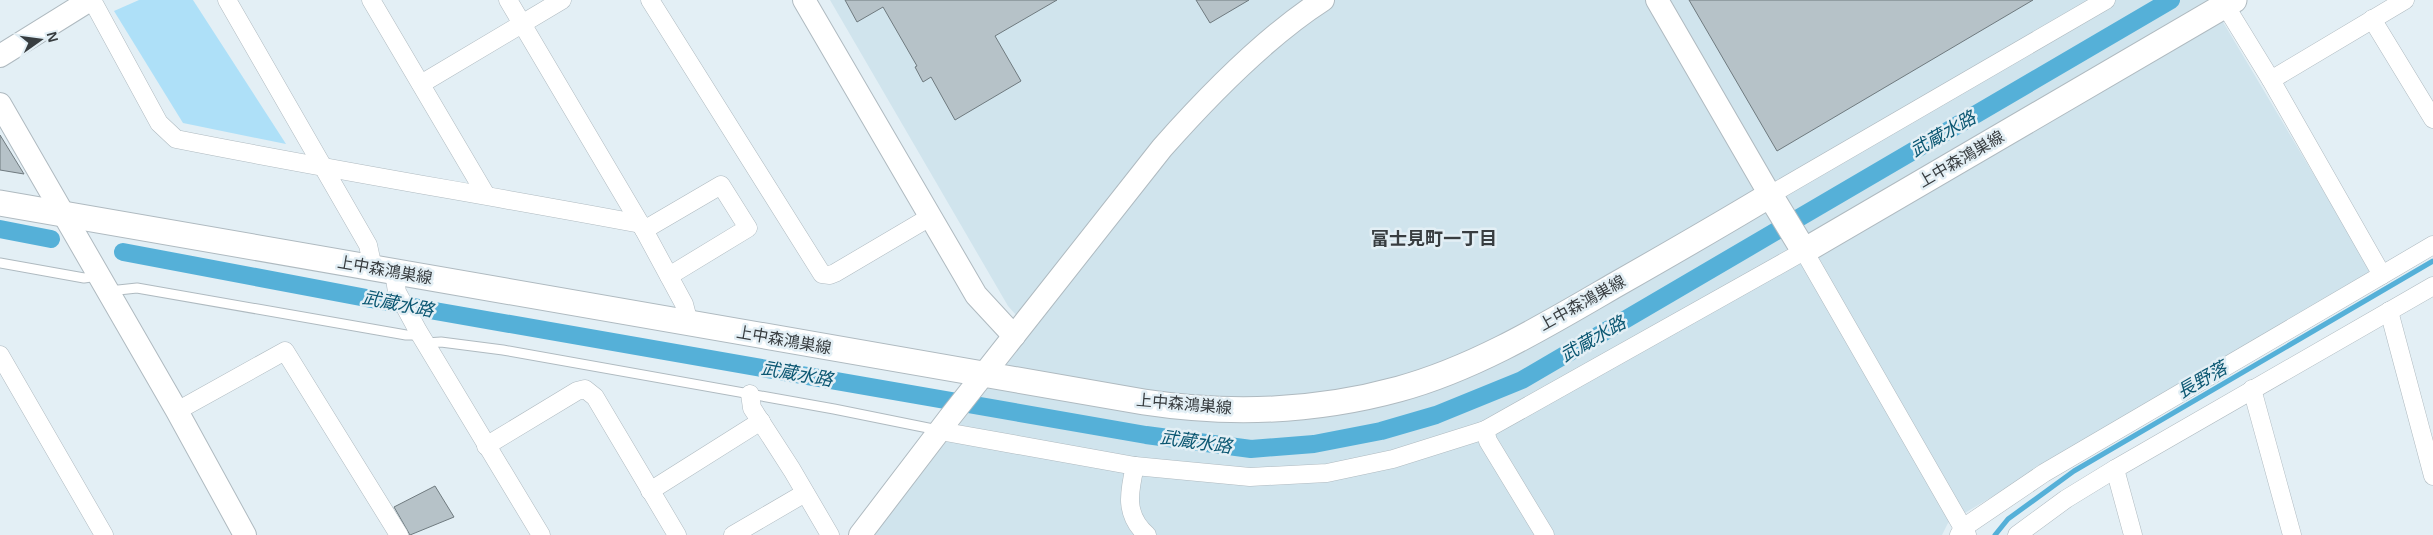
<svg xmlns="http://www.w3.org/2000/svg" width="2433" height="535" font-family="Arial,'Noto Sans JP',sans-serif">
<style>
.built{fill:#d0e4ed}
.green{fill:#aee0f8}
.lines{fill:none;stroke-linecap:round;stroke-linejoin:round}
.stream{stroke:#55b0d8;stroke-width:5}
.canal{stroke:#55b0d8;stroke-width:18}
.building{fill:#b6c2c8;stroke:#6f7a7f}
.service-casing{stroke:#afbac0;stroke-width:11}
.minor-casing{stroke:#afbac0;stroke-width:19}
.tertiary-casing{stroke:#afbac0;stroke-width:24}
.secondary-casing{stroke:#afbac0;stroke-width:27}
.service{stroke:#fff;stroke-width:9}
.minor{stroke:#fff;stroke-width:18}
.tertiary{stroke:#fff;stroke-width:22}
.secondary{stroke:#fff;stroke-width:25}
.labels{text-anchor:middle;dominant-baseline:central;stroke-width:5;stroke-linejoin:round;paint-order:stroke}
.street-label{font-size:16px;fill:#383d40;stroke:#e3eff5}
.water-label{font-size:18px;font-style:italic;fill:#0b5772;stroke:#e3eff5}
.neighbourhood-label{font-size:18px;font-weight:bold;fill:#383d40;stroke:#e3eff5}
</style>
<rect width="100%" height="100%" fill="#e3eff5"/>
<!-- built -->
<polygon class="built" points="830,0 2210,0 2371,271 1948,523 1942,535 874,535 1031,332 1008,306"/>
<!-- green -->
<polygon class="green" points="139,0 193,0 286,144 183,123 114,11"/>
<g class="lines">
<!-- stream -->
<polyline class="stream" points="1995,535 2008,519 2074,471 2433,261"/>
<!-- canal -->
<g class="canal">
<polyline points="0,229 51,239"/>
<polyline points="123,252 435,311 1146,435 1251,449 1314,444 1381,431 1436,415 1522,380 2171,0"/>
</g>
</g>
<!-- building -->
<g class="building">
<polygon points="845,0 1057,0 995,36 1021,81 955,120 931,77 923,82 915,67 917,66 883,7 857,22"/>
<polygon points="1196,0 1249,0 1210,23"/>
<polygon points="1689,0 2033,0 1777,151"/>
<polygon points="0,135 24,174 0,170"/>
<polygon points="435,486 454,517 410,535 394,507"/>
</g>
<g class="lines">
<!-- service casing -->
<g class="service-casing">
<g id="service">
<polyline points="0,263 84,278 98,276"/>
<polyline points="109,291 137,288 406,335 421,335"/>
<polyline points="426,343 441,342 503,350 834,409 938,430"/>
</g>
</g>
<!-- minor casing -->
<g class="minor-casing">
<g id="minor">
<path d="M92 0 159 123 176 139C331 170 486 195 641 224"/>
<polyline points="227,0 368,245 373,268"/>
<polyline points="371,0 486,195"/>
<polyline points="508,0 644,230 684,304 689,323"/>
<polyline points="650,0 822,274 830,275 835,273 930,217"/>
<polyline points="2372,19 2433,119"/>
<polyline points="2271,80 2405,0"/>
<polyline points="421,84 562,0"/>
<polyline points="1770,195 2106,0"/>
<polyline points="644,230 721,185 748,228 669,276"/>
<polyline points="394,272 397,292 418,331 541,535"/>
<polyline points="2382,275 2433,245"/>
<polyline points="2389,311 2433,476"/>
<polyline points="0,355 104,535"/>
<polyline points="2252,389 2292,535"/>
<polyline points="750,394 752,408 792,470 830,535"/>
<polyline points="177,411 285,351 399,535"/>
<polyline points="1485,430 1488,441 1545,535"/>
<polyline points="940,431 1135,466 1250,477 1327,473 1393,459 1485,430 1804,251 1967,535"/>
<polyline points="486,446 577,391 585,389 595,397 677,535"/>
<path d="M1135 466C1129 492 1124 515 1147 535"/>
<polyline points="2115,469 2133,535"/>
<polyline points="650,491 761,421"/>
<polyline points="733,535 805,493"/>
<polyline points="1959,535 1963,528 2044,473 2382,275 2271,80 2225,5"/>
<polyline points="2017,535 2066,499 2115,469 2433,286"/>
</g>
</g>
<!-- tertiary casing -->
<g class="tertiary-casing">
<g id="tertiary">
<polyline points="804,0 965,276 976,295 1014,336"/>
<polyline points="1657,0 1770,195"/>
<polyline points="0,56 90,0"/>
<polyline points="0,104 177,411 245,535"/>
<path d="M860 535 950 417 1162 148C1208 96 1264 38 1323 0"/>
</g>
</g>
<!-- secondary casing -->
<g class="secondary-casing">
<path id="secondary" d="M0 203 1144 402C1229 415 1315 412 1399 389 1476 368 1548 324 1617 284 1668 255 1720 225 1770 195L1804 251 2234 0"/>
</g>
<!-- service -->
<use href="#service" class="service"/>
<!-- minor -->
<use href="#minor" class="minor"/>
<!-- tertiary -->
<use href="#tertiary" class="tertiary"/>
<!-- secondary -->
<use href="#secondary" class="secondary"/>
</g>
<g class="labels">
<!-- street labels -->
<g class="street-label">
<text transform="translate(1961 159) rotate(-30)">上中森鴻巣線</text>
<text transform="translate(385 270) rotate(10)">上中森鴻巣線</text>
<text transform="translate(1582 303) rotate(-29)">上中森鴻巣線</text>
<text transform="translate(784 340) rotate(10)">上中森鴻巣線</text>
<text transform="translate(1184 404) rotate(5)">上中森鴻巣線</text>
</g>
<!-- water labels -->
<g class="water-label">
<text transform="translate(1943 134) rotate(-30)">武蔵水路</text>
<text transform="translate(398 304) rotate(11)">武蔵水路</text>
<text transform="translate(1593 339) rotate(-30)">武蔵水路</text>
<text transform="translate(797 374) rotate(10)">武蔵水路</text>
<text transform="translate(2202 380) rotate(-30)">長野落</text>
<text transform="translate(1196 442) rotate(8)">武蔵水路</text>
</g>
<!-- neighbourhood labels -->
<g class="neighbourhood-label">
<text x="1434" y="239">富士見町一丁目</text>
</g>
</g>
<!-- north arrow -->
<g transform="translate(40 40) rotate(76)" stroke="#e3eff5" stroke-width="4" paint-order="stroke">
<path d="M0-4L9 19L0 12L-9 19Z" fill="#383d40"/>
<text y="-8" font-size="14" font-weight="bold" text-anchor="middle" fill="#383d40">N</text>
</g>
</svg>
